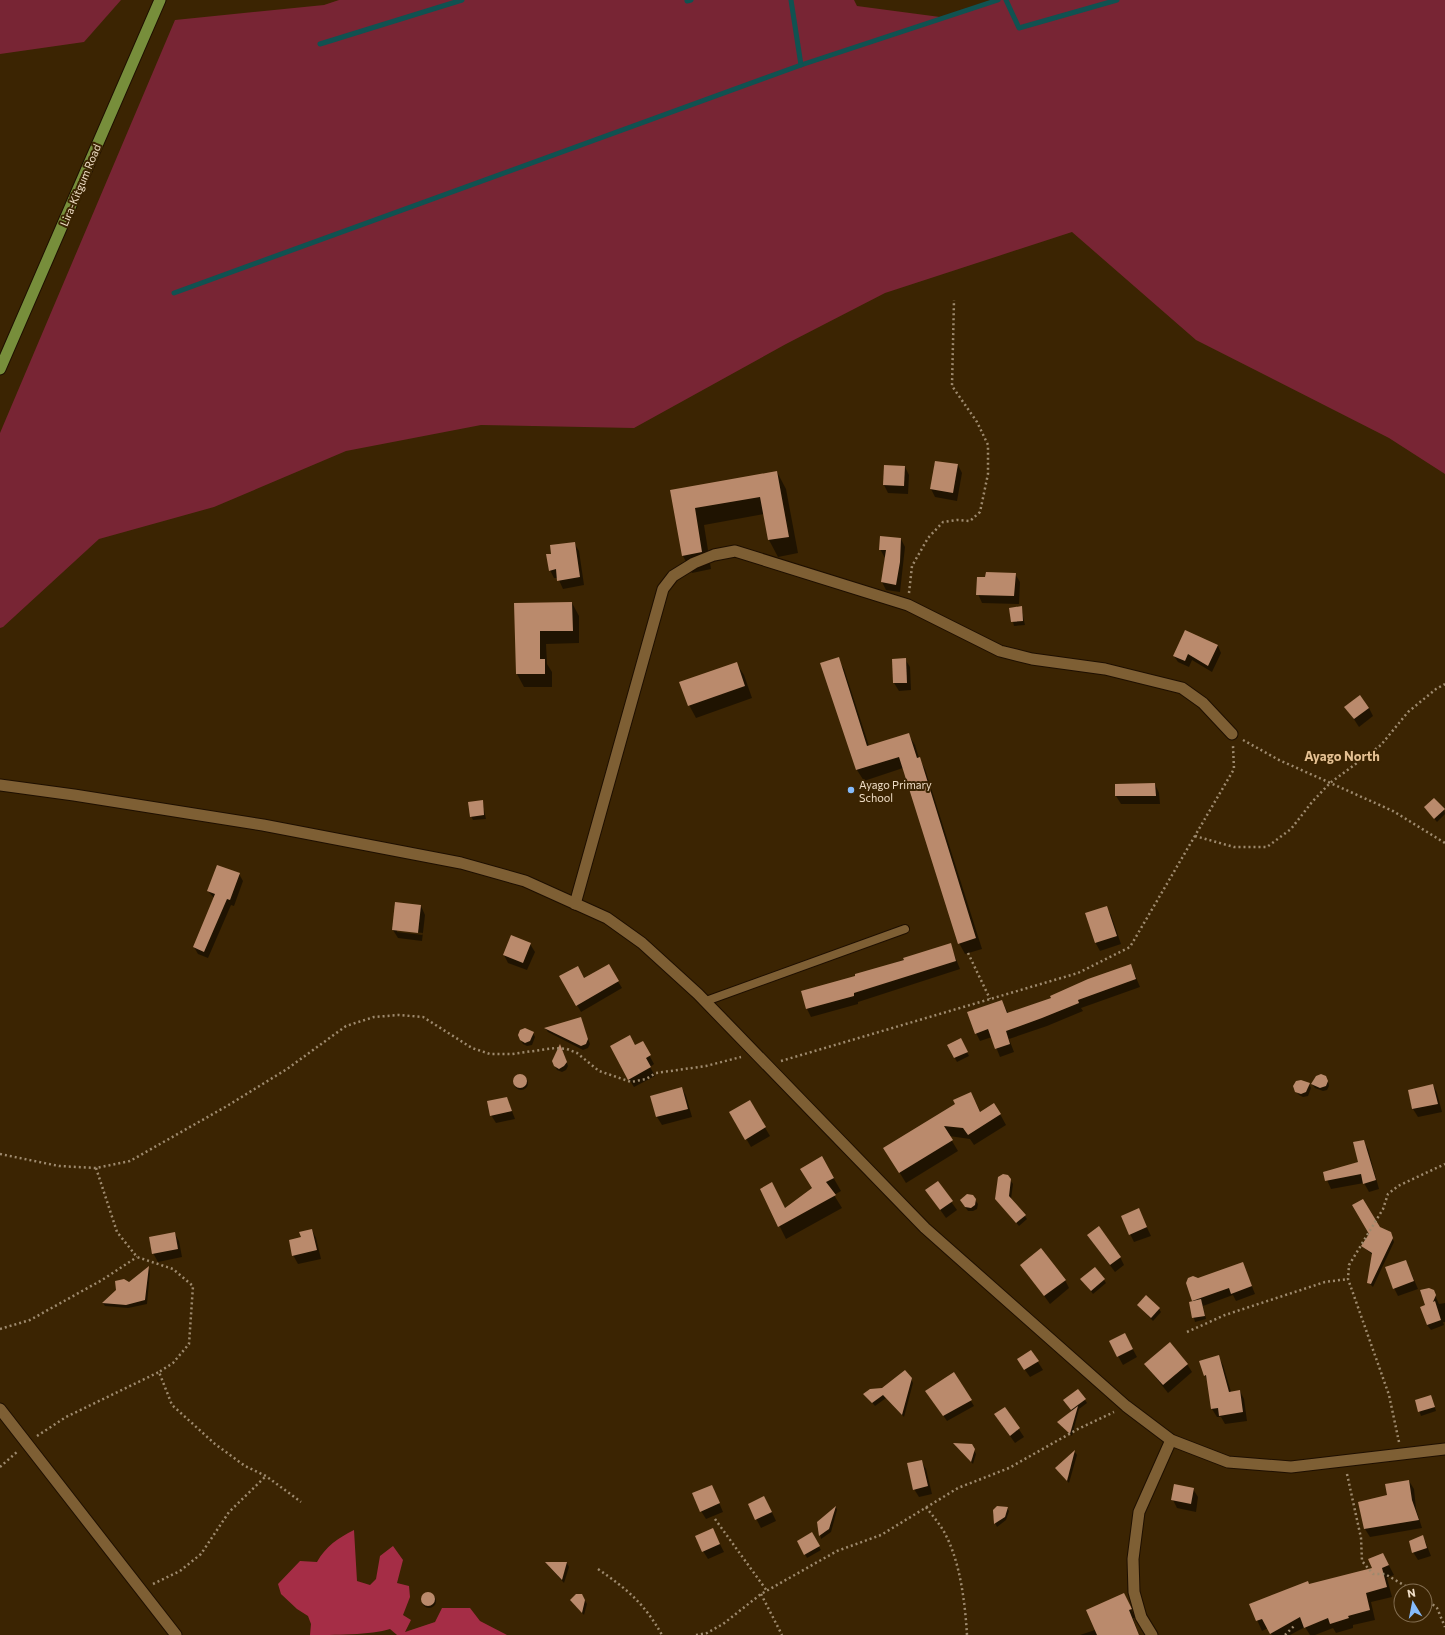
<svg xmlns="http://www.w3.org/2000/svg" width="1445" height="1635" font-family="Commissioner,sans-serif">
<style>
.green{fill:#782534}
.forest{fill:#a52d46}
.shadow{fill:#0007;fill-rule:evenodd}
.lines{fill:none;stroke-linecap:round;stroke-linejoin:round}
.stream{stroke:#105251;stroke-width:5}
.building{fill:#ba8a6c}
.service-casing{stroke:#1e0f00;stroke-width:10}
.minor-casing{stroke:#1e0f00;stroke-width:13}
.tertiary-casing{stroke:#1e0f00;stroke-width:13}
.primary-casing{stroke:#1e0f00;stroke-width:13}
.path{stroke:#9e8a6e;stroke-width:2.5;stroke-dasharray:2 3;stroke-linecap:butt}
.service{stroke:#7e5f34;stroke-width:8}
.minor{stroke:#7e5f34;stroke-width:11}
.tertiary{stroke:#7e5f34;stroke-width:11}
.primary{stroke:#778e3b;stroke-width:11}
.poi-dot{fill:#85bbfb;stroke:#3b2402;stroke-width:1.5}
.labels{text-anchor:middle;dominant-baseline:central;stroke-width:4;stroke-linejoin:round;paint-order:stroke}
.street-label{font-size:11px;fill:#f0dec7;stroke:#3b2402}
.poi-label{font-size:11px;fill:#f0dec7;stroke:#3b2402;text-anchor:start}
.quarter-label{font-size:13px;font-weight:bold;fill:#e4c092;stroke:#3b2402}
</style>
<rect width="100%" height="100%" fill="#3b2402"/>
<!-- green -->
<g class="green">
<polygon points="0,0 121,0 84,42 0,54"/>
<polygon points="339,0 854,0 857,6 940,17 997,0 1445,0 1445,474 1389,438 1196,340 1072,232 885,293 786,344 634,428 481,425 346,451 214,507 99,539 3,627 0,628 0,433 175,20 324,5"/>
</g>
<!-- forest -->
<path class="forest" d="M354 1530 357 1581 370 1585 376 1579 380 1556 393 1546 403 1560 397 1583 409 1586 410 1597 403 1615 411 1620 405 1632 435 1622 442 1608H470L480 1621 507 1635H397L390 1629C372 1635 332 1635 310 1635L311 1624 308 1616 297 1609 281 1594 278 1584 300 1561 317 1562C326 1546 338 1538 354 1530Z"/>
<!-- shadow -->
<g class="shadow">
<polygon points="935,462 958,465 962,473 957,501 935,497 931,489"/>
<polygon points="905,467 909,475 908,494 888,493 884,485"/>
<polygon points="777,472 786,489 798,553 778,557 769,540 764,514 704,525 711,569 692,573 683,556 671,491"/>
<polygon points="901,539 905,547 900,592 886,590 882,582 885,558 880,549"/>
<polygon points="574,543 579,551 584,585 563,589 558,578 554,578 550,570 552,555"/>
<polygon points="1015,574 1020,582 1019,604 982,603 978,594 986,578"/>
<polygon points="572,603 579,616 579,643 546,644 547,664 552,672 552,687 524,687 517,674 516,604"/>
<polygon points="1021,607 1025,625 1014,626 1010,609"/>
<polygon points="1185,631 1218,646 1221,653 1212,672 1192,660 1189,667 1178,662 1174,656"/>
<polygon points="838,659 844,669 869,746 908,734 915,745 919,758 925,769 982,949 965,954 959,943 903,768 864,781 857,770 821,664"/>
<polygon points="905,659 910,667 911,690 899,691 894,683"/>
<polygon points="736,663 744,675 752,698 696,718 689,705"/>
<polygon points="1346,707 1369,708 1373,716 1359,727"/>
<polygon points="1155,784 1159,793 1160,804 1121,804 1116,796 1116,785"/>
<polygon points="482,801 486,819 473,820 471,816"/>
<polygon points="1425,807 1444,810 1445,814 1437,822"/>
<polygon points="239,874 243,881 234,906 231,905 208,958 198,954 194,947 215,899 208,891"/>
<path d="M421 906 425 915 422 941 398 938 393 930ZM397 930 423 933V935L397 932Z"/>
<polygon points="1106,907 1111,915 1121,944 1100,951 1095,942"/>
<polygon points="530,944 535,952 527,970 508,963 504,955"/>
<polygon points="950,944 960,969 858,1002 858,1004 811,1017 807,1009 856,976"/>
<polygon points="608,965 622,988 581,1012 560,976 584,979"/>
<polygon points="1131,965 1140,987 1081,1008 1083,1011 1047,1026 1009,1039 1014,1052 1000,1057 992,1037 980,1041 976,1033 1002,1001 1008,1013 1052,998"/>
<polygon points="582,1022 590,1044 588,1048 583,1050 548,1032 546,1029"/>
<polygon points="533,1033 535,1037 532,1045 527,1046 523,1044 521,1040"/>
<polygon points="961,1040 969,1056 957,1062 948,1046"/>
<polygon points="642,1042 654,1064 650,1067 655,1076 634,1087 629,1079 635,1046"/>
<polygon points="562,1049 568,1066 566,1070 562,1072 557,1070 555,1066"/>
<circle cx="521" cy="1083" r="7"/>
<polygon points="1328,1081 1329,1086 1327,1090 1323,1091 1315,1088 1312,1084"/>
<polygon points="1309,1084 1311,1088 1308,1096 1303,1097 1299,1095 1296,1091"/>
<polygon points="1433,1085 1437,1093 1442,1112 1418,1117 1413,1109 1409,1091"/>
<polygon points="682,1088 686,1096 692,1117 662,1125 657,1117 651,1096"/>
<polygon points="971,1093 981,1113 1000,1114 1006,1125 974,1145 970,1139 949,1136 958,1151 906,1183 891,1159"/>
<polygon points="507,1098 515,1119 496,1123 491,1115"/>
<polygon points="750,1102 770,1136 751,1147 731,1113"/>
<polygon points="1363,1141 1368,1149 1379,1189 1369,1192 1364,1183 1331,1189 1324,1173 1359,1162"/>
<polygon points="829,1170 841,1191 834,1195 842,1208 786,1239 761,1189 785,1209 813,1189"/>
<polygon points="1010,1180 1013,1184 1011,1199 1027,1219 1019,1226 999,1202"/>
<polygon points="937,1182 957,1210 946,1218 926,1190"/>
<polygon points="975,1200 978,1204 977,1209 973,1211 968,1211 963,1204"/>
<polygon points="1138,1209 1151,1236 1134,1242 1130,1234"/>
<polygon points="1379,1228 1392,1237 1394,1242 1373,1287 1368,1282 1373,1255 1362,1246"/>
<polygon points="312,1230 316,1238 321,1259 298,1264 293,1255 302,1238"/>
<polygon points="174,1233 179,1241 182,1257 158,1262 153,1253"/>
<polygon points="1088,1236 1120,1257 1124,1265 1115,1272"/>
<polygon points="1406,1261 1418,1289 1398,1296 1394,1288"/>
<polygon points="1243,1264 1255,1294 1236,1301 1233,1295 1203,1306 1206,1319 1195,1322 1190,1303 1193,1302 1198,1279"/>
<polygon points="1022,1265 1065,1280 1069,1288 1050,1304"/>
<polygon points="148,1267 150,1271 147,1304 128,1308 105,1306 103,1303"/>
<polygon points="1104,1280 1106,1283 1093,1294 1084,1282"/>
<polygon points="1433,1291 1439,1304 1445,1303 1445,1322 1443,1322 1444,1325 1431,1330 1427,1325 1426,1305"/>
<polygon points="1138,1305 1159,1309 1161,1312 1153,1321"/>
<polygon points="1110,1342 1129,1342 1137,1357 1123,1365"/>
<polygon points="1031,1351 1043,1370 1030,1377 1023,1367"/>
<polygon points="1218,1356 1223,1365 1231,1392 1240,1391 1244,1399 1247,1421 1225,1424 1221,1417 1217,1417 1212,1409 1208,1382 1205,1375"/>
<polygon points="1145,1364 1187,1364 1192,1372 1168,1393"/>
<polygon points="954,1373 974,1406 947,1421 930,1396"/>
<polygon points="911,1379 913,1383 904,1417 886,1398 875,1406 865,1394"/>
<polygon points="1431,1396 1436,1411 1421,1416 1416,1401"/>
<polygon points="1085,1400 1087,1403 1079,1409 1072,1436 1058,1422 1072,1411 1067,1404"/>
<polygon points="1005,1408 1024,1437 1015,1443 1000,1422"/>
<polygon points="955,1444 971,1445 976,1454 973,1464"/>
<polygon points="1075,1452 1077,1455 1069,1483 1056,1468"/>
<polygon points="921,1461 926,1469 932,1494 919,1497 914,1489"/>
<polygon points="1409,1481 1414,1489 1416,1509 1422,1528 1370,1537 1365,1529 1388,1496"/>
<polygon points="712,1486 723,1512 706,1519 701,1511"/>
<polygon points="1193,1489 1198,1497 1196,1512 1177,1508 1173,1500"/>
<polygon points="749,1505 769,1506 776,1521 761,1528"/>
<polygon points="836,1507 837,1510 831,1532 821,1539 818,1523"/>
<polygon points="1007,1508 1009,1511 1006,1520 997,1527 995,1523"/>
<polygon points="712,1529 724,1552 708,1559 703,1551"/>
<polygon points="812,1534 821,1550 807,1558 798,1541"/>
<polygon points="1423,1536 1431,1556 1418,1560 1413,1552"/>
<polygon points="1383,1554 1394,1575 1387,1578 1392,1597 1371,1602 1375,1620 1353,1625 1353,1628 1336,1633 1333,1628 1315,1635 1310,1635 1305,1627 1290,1635 1272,1635 1268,1628 1262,1631 1250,1604 1309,1585 1373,1569"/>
<polygon points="546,1563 567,1563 569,1567 564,1583"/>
<circle cx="429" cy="1601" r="7"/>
<polygon points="582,1595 587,1604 584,1615 571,1600"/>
<polygon points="1128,1602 1135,1618 1133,1618 1139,1635 1080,1635 1095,1630"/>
</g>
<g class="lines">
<!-- stream -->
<g class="stream">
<polyline points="791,0 801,65 998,0"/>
<polyline points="1006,0 1019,28 1117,0"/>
<polyline points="687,1 691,0"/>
<polyline points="320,44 462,0"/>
<polyline points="174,293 801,65"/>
</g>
</g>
<!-- building -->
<g class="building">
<polygon points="935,461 958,464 953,493 930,489"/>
<polygon points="884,465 905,466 904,486 883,485"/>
<polygon points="777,471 789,537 768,540 760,497 695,508 702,552 682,556 670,490"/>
<polygon points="880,536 901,538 900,562 896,585 881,582 886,550 879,550"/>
<polygon points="575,542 580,577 557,581 556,569 549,571 546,554 551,554 550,545"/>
<polygon points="986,572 1016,573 1014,596 976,595 977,577 985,577"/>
<polygon points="572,602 573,631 540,631 540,659 545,659 545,674 516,674 514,603"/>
<polygon points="1022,606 1023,621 1011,622 1009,608"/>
<polygon points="1185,630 1218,645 1208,666 1188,654 1185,661 1173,656"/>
<polygon points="839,657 867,746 909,733 917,758 920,757 976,938 958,944 899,757 856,770 820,663"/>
<polygon points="906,658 907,683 893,683 892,659"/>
<polygon points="737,662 745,686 688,706 679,682"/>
<polygon points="1360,695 1369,708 1354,719 1344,707"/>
<polygon points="1155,783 1156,796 1115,796 1115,784"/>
<polygon points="1434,798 1445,809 1434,819 1424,807"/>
<polygon points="483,800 484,815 470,817 468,802"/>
<polygon points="217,865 240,873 230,900 227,899 204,952 193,947 215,894 207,891"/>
<polygon points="395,902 421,905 418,933 392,930"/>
<polygon points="1107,906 1117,936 1095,943 1085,913"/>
<polygon points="511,935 531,943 523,963 503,955"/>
<polygon points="951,943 956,961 854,993 854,996 806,1009 801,991 855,976 855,974 904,960 903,958"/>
<polygon points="609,964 619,981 576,1006 559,976 578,966 584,978"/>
<polygon points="1131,964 1136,979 1078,1000 1079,1003 1042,1018 1006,1031 1010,1044 995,1049 988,1029 975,1034 967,1012 1002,1000 1007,1013 1051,998 1050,996 1088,979"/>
<polygon points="581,1017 588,1039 586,1044 581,1046 544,1028"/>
<polygon points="525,1028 534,1032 530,1041 525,1043 520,1040 518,1035 520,1030"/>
<polygon points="630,1035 635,1045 643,1041 651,1055 646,1058 651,1067 628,1080 610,1046"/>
<polygon points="961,1038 968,1052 954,1058 947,1045"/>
<polygon points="560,1044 567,1062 564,1066 559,1069 554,1066 552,1061"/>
<polygon points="1321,1074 1326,1076 1328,1081 1326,1086 1320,1088 1311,1084 1316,1076"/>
<circle cx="520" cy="1081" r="7"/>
<polygon points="1301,1080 1310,1083 1306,1092 1301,1094 1295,1092 1293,1086 1296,1081"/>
<polygon points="1433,1084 1438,1104 1412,1109 1408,1090"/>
<polygon points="682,1087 688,1109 656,1117 650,1096"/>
<polygon points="971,1092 980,1112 994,1103 1001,1114 968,1135 963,1128 944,1126 953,1140 899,1173 883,1148 955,1104 953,1100"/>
<polygon points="507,1097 512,1111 490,1116 487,1101"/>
<polygon points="750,1100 766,1127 745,1140 729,1112"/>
<polygon points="1364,1140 1376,1180 1363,1184 1361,1174 1325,1181 1323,1172 1358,1162 1353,1142"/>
<polygon points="822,1156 834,1178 826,1182 836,1195 778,1227 760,1189 772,1182 785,1208 812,1188 800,1169"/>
<polygon points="1003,1174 1008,1175 1011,1179 1009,1196 1026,1215 1016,1223 995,1199 998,1177"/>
<polygon points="938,1181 953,1201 940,1210 925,1190"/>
<polygon points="967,1194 973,1195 976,1199 975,1205 971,1208 965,1207 960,1200"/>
<polygon points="1363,1199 1380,1227 1391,1232 1393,1238 1371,1284 1367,1283 1372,1253 1361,1246 1369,1234 1352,1205"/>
<polygon points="1139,1208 1147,1227 1129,1235 1121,1216"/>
<polygon points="1099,1226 1121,1257 1110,1265 1087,1235"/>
<polygon points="312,1229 317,1250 292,1256 289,1240 301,1237 299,1232"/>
<polygon points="175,1232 178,1249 152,1254 149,1237"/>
<polygon points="1041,1248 1066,1280 1044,1296 1020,1265"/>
<polygon points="1406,1260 1414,1281 1393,1289 1385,1267"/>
<polygon points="1243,1262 1252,1286 1231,1294 1229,1288 1192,1301 1186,1283 1188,1278 1193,1276 1198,1278"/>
<polygon points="149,1266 145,1300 126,1305 102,1303 116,1290 115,1281 124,1279 129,1282"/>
<polygon points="1095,1267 1105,1279 1091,1291 1080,1279"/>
<polygon points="1429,1288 1434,1290 1436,1295 1433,1302 1435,1301 1441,1320 1427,1325 1420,1307 1425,1305 1420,1290"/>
<polygon points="1146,1295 1160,1308 1151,1318 1137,1305"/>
<polygon points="1201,1299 1205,1316 1192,1318 1189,1302"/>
<polygon points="1125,1333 1133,1349 1117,1357 1109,1341"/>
<polygon points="1170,1342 1188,1364 1163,1385 1144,1364"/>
<polygon points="1031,1350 1039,1361 1024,1370 1017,1359"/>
<polygon points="1219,1355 1229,1392 1240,1390 1243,1412 1219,1416 1218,1408 1211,1409 1206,1375 1204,1376 1199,1361"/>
<polygon points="905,1370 912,1378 902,1415 883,1395 872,1403 863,1394 870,1389 882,1388"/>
<polygon points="954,1372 972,1400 943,1416 925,1391"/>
<polygon points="1078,1389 1086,1399 1071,1410 1063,1400"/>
<polygon points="1431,1395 1435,1407 1418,1412 1415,1400"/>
<polygon points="1078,1406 1070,1434 1057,1422"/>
<polygon points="1005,1407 1020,1428 1010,1436 994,1414"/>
<polygon points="953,1443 972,1444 975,1449 971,1462"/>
<polygon points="1075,1450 1067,1481 1055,1468"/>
<polygon points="922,1460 928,1486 913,1490 907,1463"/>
<polygon points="1409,1480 1412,1500 1419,1520 1364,1529 1358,1502 1387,1495 1385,1484"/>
<polygon points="1174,1484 1194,1488 1191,1504 1171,1500"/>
<polygon points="712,1485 720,1503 700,1512 692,1493"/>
<polygon points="764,1496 772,1512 755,1520 748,1504"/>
<polygon points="836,1506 829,1529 819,1536 817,1522"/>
<polygon points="997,1506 1008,1507 1005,1517 994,1524 993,1510"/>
<polygon points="713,1528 720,1544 702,1552 695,1536"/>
<polygon points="812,1532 820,1546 804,1555 797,1541"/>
<polygon points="1423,1535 1427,1548 1412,1553 1409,1541"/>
<polygon points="1383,1553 1389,1565 1382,1568 1387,1587 1366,1593 1370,1610 1348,1616 1349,1618 1330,1624 1328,1618 1304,1628 1300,1617 1270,1634 1262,1619 1256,1621 1249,1604 1308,1581 1309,1584 1372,1568 1368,1559"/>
<polygon points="545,1562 567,1562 562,1580"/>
<circle cx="428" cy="1599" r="7"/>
<polygon points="1124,1593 1132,1609 1129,1610 1139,1635 1097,1635 1086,1610"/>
<polygon points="576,1594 582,1594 585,1600 582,1613 570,1600"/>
</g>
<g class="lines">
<!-- service casing -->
<g class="service-casing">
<polyline id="service" points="706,1001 905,929"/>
</g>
<!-- minor casing -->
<g class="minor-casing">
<g id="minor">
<polyline points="575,904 663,589 673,576 694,563 714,555 735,551 908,605 1000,651 1032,659 1105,669 1182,688 1203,703 1232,734"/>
<polyline points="0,1409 176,1635"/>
<polyline points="1152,1635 1141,1617 1134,1592 1133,1559 1139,1512 1171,1440"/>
</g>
</g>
<!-- tertiary casing -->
<g class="tertiary-casing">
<polyline id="tertiary" points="0,785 74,795 263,825 461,863 525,881 607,918 642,943 698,994 925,1228 1126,1406 1171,1440 1228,1462 1291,1467 1445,1449"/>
</g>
<!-- primary casing -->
<g class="primary-casing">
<polyline id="primary" points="0,369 160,0"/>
</g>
<!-- path -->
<g class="path">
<polyline points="909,593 912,566 928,538 943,522 957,520 970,521 980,512 988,474 988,445 977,422 952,386 954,300"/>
<polyline points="1243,740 1279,760 1393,811 1445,843"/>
<polyline points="1195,836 1234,847 1267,847 1291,829 1312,802 1330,783 1381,745 1408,712 1436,689 1445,684"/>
<polyline points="968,953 990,999"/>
<polyline points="781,1061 1078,973 1130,947 1234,769 1233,746"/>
<polyline points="0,1154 59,1166 96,1168 130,1161 227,1106 287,1069 346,1026 374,1017 399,1015 423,1017 472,1048 490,1054 512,1054 555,1048 567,1049 577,1053 599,1071 631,1082 646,1079 656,1073 706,1066 741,1057"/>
<polyline points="96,1168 117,1232 137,1257 173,1269 193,1286 189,1344 173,1363 159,1372 172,1405 215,1444 245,1466 266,1476 301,1502"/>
<polyline points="0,1329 30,1320 102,1280 137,1257"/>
<polyline points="1187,1332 1225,1315 1325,1282 1348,1279"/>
<polyline points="37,1436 66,1417 159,1372"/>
<polyline points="1399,1442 1389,1395 1348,1279 1349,1265 1383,1209 1388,1194 1398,1186 1445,1164"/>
<polyline points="0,1467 18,1451"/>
<polyline points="1347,1474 1361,1538 1362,1561 1373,1574 1385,1574 1414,1591"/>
<path d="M926 1507C932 1515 938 1522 943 1530 960 1559 965 1602 967 1635"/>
<polyline points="715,1519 767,1591"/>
<path d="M598 1569C628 1590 644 1603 662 1635"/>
<polyline points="153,1584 180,1571 201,1554 229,1512 266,1476"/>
<polyline points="761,1594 782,1635"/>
<polyline points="1425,1598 1437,1608 1445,1627"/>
<polyline points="696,1635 707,1633 723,1624 761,1594 837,1551 881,1535 958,1488 1009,1468 1078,1429 1114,1412"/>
<polyline points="1285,1635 1294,1626"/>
</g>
<!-- service -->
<use href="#service" class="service"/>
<!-- minor -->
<use href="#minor" class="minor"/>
<!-- tertiary -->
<use href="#tertiary" class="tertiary"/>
<!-- primary -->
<use href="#primary" class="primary"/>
</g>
<!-- markers -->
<circle class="poi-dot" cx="851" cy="790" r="4"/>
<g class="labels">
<!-- street labels -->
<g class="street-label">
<text transform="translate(80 185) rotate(-67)">Lira-Kitgum Road</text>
</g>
<!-- poi labels -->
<g class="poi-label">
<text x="859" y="784">Ayago Primary<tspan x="859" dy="13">School</tspan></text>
</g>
<!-- quarter labels -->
<g class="quarter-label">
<text x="1342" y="756">Ayago North</text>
</g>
</g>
<!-- north arrow -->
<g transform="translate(1413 1603) rotate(350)"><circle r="19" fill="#3b2402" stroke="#836e51"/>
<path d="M0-3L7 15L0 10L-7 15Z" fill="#85bbfb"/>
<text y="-6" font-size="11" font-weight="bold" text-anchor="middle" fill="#f0dec7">N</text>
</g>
</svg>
